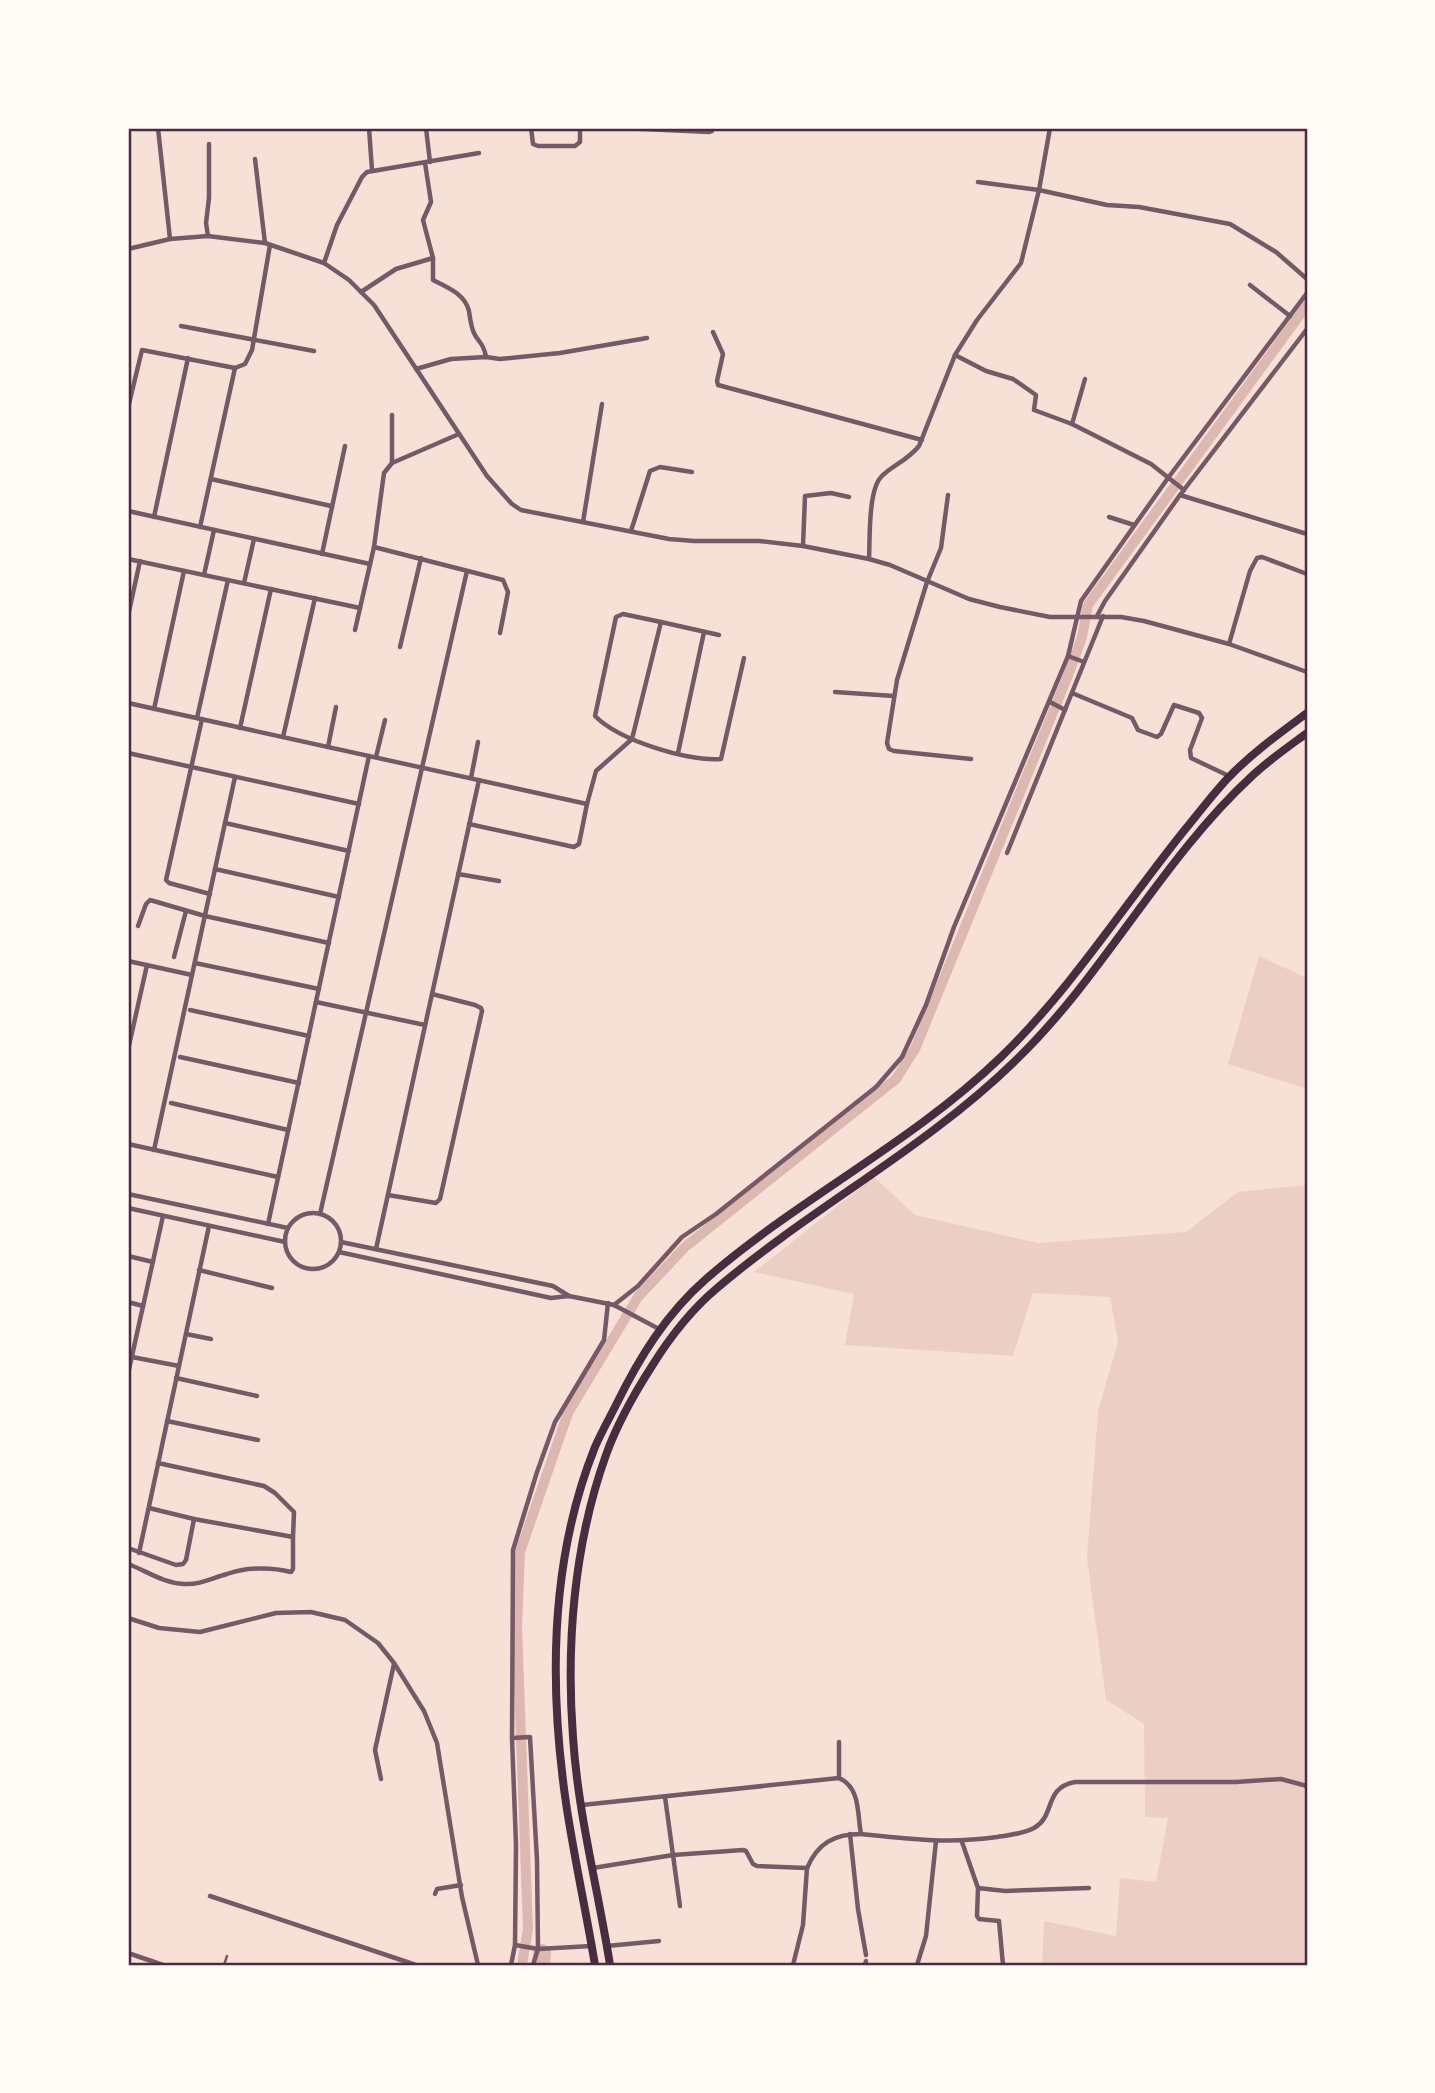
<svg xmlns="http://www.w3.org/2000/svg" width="1435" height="2093" font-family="'DejaVu Sans',sans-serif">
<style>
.green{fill:#ebcfc5}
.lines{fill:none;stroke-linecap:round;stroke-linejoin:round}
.canal{stroke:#dcb8b0;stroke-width:10}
.river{stroke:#dcb8b0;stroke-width:18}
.service{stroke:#755966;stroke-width:2.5}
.minor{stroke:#755966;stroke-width:4.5}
.trunk{stroke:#4a2c40;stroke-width:8}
.neatline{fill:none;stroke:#4a2c40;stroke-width:2.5}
</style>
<rect width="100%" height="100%" fill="#f7e1d7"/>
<!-- green -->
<g class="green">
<polygon points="1259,956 1307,978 1307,1089 1228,1064"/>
<polygon points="874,1177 915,1215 1038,1243 1186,1232 1238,1192 1307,1185 1307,1965 1042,1965 1044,1921 1116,1936 1120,1878 1156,1882 1168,1818 1145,1817 1144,1724 1106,1700 1087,1558 1098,1411 1118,1342 1110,1297 1033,1293 1013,1356 845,1345 854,1294 754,1272"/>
</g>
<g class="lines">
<!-- canal -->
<polyline class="canal" points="522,1965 528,1929 517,1627 520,1552 568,1413 638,1297 685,1247 896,1079 915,1049 1067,678 1082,637 1088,605 1307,305"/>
<!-- river -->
<polyline class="river" points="541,1965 542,1953"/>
<!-- service -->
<polyline class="service" points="224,1965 227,1956"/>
<!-- minor -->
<g class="minor">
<polyline points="158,128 170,239"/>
<polyline points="369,128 372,170"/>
<polyline points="426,128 430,162"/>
<polyline points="531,128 533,144 538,146 575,146 580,142 580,128"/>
<polyline points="621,128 709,132 712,131 712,128"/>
<polyline points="255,159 265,243"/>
<path d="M425 163 431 202 423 220 433 258V280C447 287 465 294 469 311 470 318 471 327 474 333 479 344 483 341 486 357"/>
<polyline points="978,182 1039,190 1107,205 1139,207 1230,224 1276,252 1307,279"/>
<polyline points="208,236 206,223 209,198 209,144"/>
<polyline points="128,249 170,239 208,236 265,243 324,263 349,280 374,305 487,476 512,504 521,510 669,539 694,541 759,541 803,546 869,559 890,565 969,599 1000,607 1050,617 1121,617 1144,621 1229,644 1307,672"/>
<polyline points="324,263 337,225 362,177 367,172 479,153"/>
<polyline points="1250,285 1290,316"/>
<polyline points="361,292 396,269 433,258"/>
<polyline points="181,326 314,351"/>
<polyline points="713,332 723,354 717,381 718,385 922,440"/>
<polyline points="955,355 986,371 1013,379 1036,395 1034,410 1072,424"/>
<polyline points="235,368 245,364 252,350 270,245"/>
<polyline points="416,369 451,359 486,357 500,359 560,353 647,338"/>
<polyline points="1085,379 1072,424 1151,464 1184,490"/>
<polyline points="128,408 142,350 235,368"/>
<polyline points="392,463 392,415"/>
<polyline points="211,479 331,506"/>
<polyline points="948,495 941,548 927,582 897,680 887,743 889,749 894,751 971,759"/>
<polyline points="1180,495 1307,534"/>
<polyline points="128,511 370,564"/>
<polyline points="154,517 188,358"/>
<polyline points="1109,517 1134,525"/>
<polyline points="583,522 602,404"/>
<polyline points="200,527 235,368"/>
<polyline points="631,531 650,471 660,467 692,472"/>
<polyline points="803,546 805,496 831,493 849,497"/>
<polyline points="374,547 503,580 508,592 500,633"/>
<polyline points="322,554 345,446"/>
<polyline points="128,559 360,608"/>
<path d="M869 559C870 540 868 491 881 477 892 465 906 462 919 446L955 355 977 320 1021 263 1039 190 1050 128"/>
<polyline points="204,575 214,530"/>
<polyline points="244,583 254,539"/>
<polyline points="128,616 140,561"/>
<polyline points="1097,616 1105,601 1180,495 1307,329"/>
<path d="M661 622 623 614 616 617 595 716C620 741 687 761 721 759L744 658"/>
<polyline points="355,630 374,547 384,473 392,463 459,434"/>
<polyline points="1229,644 1250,571 1257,558 1262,557 1307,574"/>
<polyline points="400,647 421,558"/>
<polyline points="1068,656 1084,662"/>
<polyline points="835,692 894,696"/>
<polyline points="1072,693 1132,718 1138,730 1157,737 1161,734 1174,705 1199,713 1202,718 1190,750 1191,758 1229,776"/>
<polyline points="1050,702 1065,710"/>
<polyline points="128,703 587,804 596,771 632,739"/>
<polyline points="154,709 184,571"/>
<polyline points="197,718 228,580"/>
<polyline points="202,719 166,880 169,883 210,894"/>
<polyline points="240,728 271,589"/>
<polyline points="283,737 315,598"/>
<polyline points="632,739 661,622 719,635"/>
<polyline points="328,747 336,707"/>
<polyline points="128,753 359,804"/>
<polyline points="678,753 704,632"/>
<polyline points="376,757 385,720"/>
<polyline points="471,778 478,742"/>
<polyline points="225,823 349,851"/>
<polyline points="469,824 574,847 579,844 587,804"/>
<polyline points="1007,853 1103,616"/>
<polyline points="215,869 339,897"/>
<polyline points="458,874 499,881"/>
<polyline points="138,926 146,904 150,900 205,916 329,943"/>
<polyline points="174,957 186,911"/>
<polyline points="128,961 192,975"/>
<polyline points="195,963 319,989"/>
<polyline points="316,1002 425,1025"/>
<polyline points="190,1010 309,1036"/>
<polyline points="128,1050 147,965"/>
<polyline points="180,1057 299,1083"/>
<polyline points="171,1103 288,1130"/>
<polyline points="128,1144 278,1177"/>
<polyline points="154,1150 235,777"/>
<polyline points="128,1194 288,1228"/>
<polyline points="388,1195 436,1203 440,1199 482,1011 481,1008 475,1005 432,994"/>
<polyline points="128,1208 285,1242"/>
<circle cx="313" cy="1241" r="28"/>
<polyline points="320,1214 467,571"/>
<polyline points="268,1224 369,756"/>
<polyline points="341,1242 553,1286 569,1296"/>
<polyline points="376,1249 479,780"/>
<polyline points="339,1252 551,1298 569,1296 614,1305 659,1329"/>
<polyline points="128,1256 153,1262"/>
<polyline points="199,1270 272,1288"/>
<polyline points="128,1302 143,1306"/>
<polyline points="614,1305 638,1286 682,1237 716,1214 876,1087 902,1057 926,1005 954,927 1068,656 1081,601 1168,478 1307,293"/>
<polyline points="186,1334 211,1339"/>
<polyline points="132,1357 179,1366"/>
<polyline points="128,1374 163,1216"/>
<polyline points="176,1378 257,1396"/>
<polyline points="167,1421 258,1440"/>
<polyline points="149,1508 194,1519 293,1537 294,1512 275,1493 264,1486 158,1463"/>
<polyline points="128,1548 176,1565 183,1564 186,1560 194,1519"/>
<polyline points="139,1553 209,1226"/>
<path d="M128 1564C147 1571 163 1583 184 1584 200 1585 212 1578 227 1574 247 1567 271 1567 291 1572L293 1569V1537"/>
<polyline points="128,1618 159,1628 200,1632 276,1613 311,1612 345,1620 378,1643 394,1663 424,1711 437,1743 462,1897 478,1965"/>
<polyline points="512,1738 530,1737 537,1860 538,1949 533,1965"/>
<polyline points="839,1742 839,1778"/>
<polyline points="381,1779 375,1750 394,1664"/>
<polyline points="665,1797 680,1906"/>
<path d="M582 1805 839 1778C861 1788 857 1814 861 1834 909 1839 948 1844 997 1837 1009 1835 1023 1834 1034 1828 1056 1816 1043 1788 1075 1782H1236L1281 1779 1307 1786"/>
<polyline points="850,1834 858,1909 866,1955"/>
<polyline points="962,1842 978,1888 977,1916 979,1919 999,1921 1003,1965"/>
<path d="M593 1868 673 1855 743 1850 746 1851 753 1864 757 1866 807 1868C818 1843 834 1834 861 1834"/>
<polyline points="978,1888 1005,1891 1089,1888"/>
<polyline points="435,1894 437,1889 461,1885"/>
<polyline points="210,1896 416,1965"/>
<polyline points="515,1945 538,1949 591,1946"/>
<polyline points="607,1946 659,1941"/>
<polyline points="128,1953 163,1965"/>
<polyline points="511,1965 515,1945 516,1845 512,1738 513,1550 537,1472 555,1422 604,1340 608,1303"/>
<polyline points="793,1965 803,1925 807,1868"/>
<polyline points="865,1965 866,1961"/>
<polyline points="917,1965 926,1936 936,1841"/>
</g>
<!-- trunk -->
<g class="trunk">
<path d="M595 1965C586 1911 574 1857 566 1803 549 1686 550 1559 595 1447 601 1433 609 1419 616 1405 639 1358 666 1314 706 1279 799 1198 912 1143 1001 1057 1070 990 1123 907 1183 832 1198 814 1212 795 1228 778 1252 753 1280 733 1307 713"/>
<path d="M610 1965C598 1889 578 1814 573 1737 566 1644 574 1544 606 1455 617 1424 634 1394 652 1366 670 1337 689 1312 716 1289 812 1207 925 1149 1016 1060 1105 974 1161 860 1252 776 1269 760 1288 747 1307 733"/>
</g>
</g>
<!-- border -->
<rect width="1435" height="2093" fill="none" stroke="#fffaf5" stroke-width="259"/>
<rect x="130" y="130" width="1176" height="1834" class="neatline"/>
</svg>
